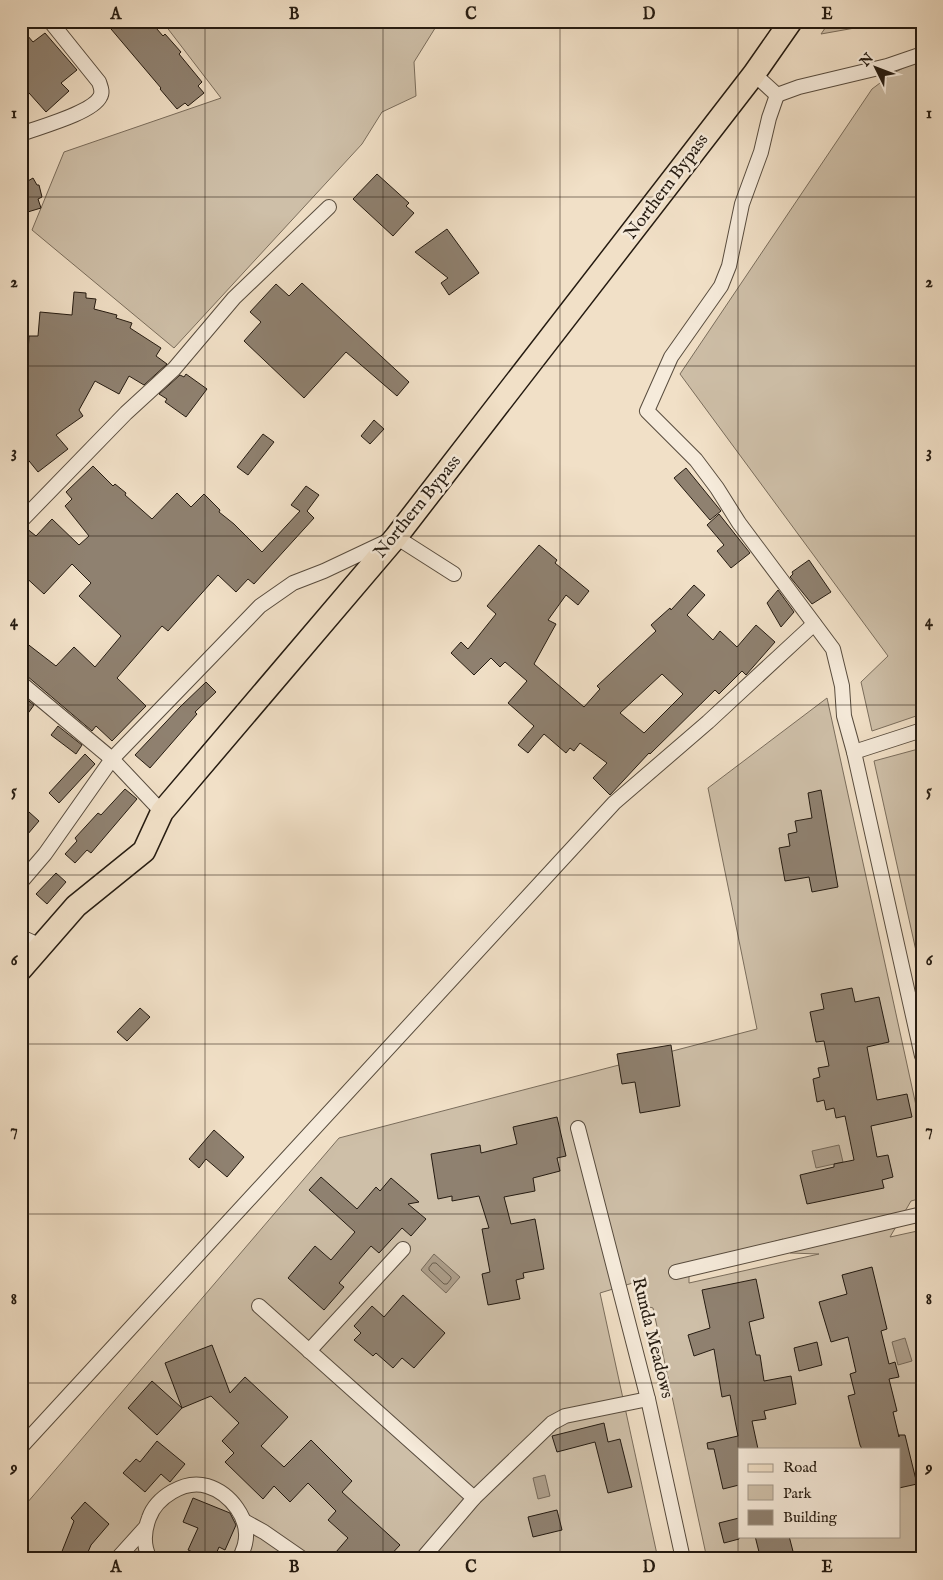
<svg xmlns="http://www.w3.org/2000/svg" width="943" height="1580" font-family="'IM FELL English',serif">
<style>
.green{fill:#cebfa8;stroke:#7a6d5c;fill-rule:evenodd}
.water{fill:#ac9d89;stroke:#766959}
.lines{fill:none;stroke-linecap:round;stroke-linejoin:round}
.shore{stroke:#685c4d;stroke-width:1}
.building{fill:#8f8170;stroke:#251b11;fill-rule:evenodd}
.minor-casing{stroke:#584c3e;stroke-width:16}
.primary-casing{stroke:#251b11;stroke-width:25}
.minor{stroke:#f6ebdb;stroke-width:14}
.primary{stroke:#f1e0c7;stroke-width:22}
.grid{fill:none;stroke:#251b11;stroke-width:1;stroke-opacity:0.55}
.labels{text-anchor:middle;dominant-baseline:central;stroke-width:5;stroke-linejoin:round;paint-order:stroke}
.street-label{font-size:18px;fill:#251b11;stroke:#f6ebdb}
.neatline{fill:none;stroke:#251b11;stroke-width:2}
.grid-label{font-size:16px;text-anchor:middle;font-weight:bold;fill:#251b11}
</style>
<rect width="100%" height="100%" fill="#f1e0c7"/>
<filter id="stains"><feTurbulence type="fractalNoise" baseFrequency=".004" numOctaves="4"/><feColorMatrix values="0 0 0 0 .2 0 0 0 0 .09 0 0 0 0 .02 0 0 0 .5 -.17"/></filter>
<radialGradient id="worn" r=".72"><stop offset=".6" stop-color="#630" stop-opacity="0"/><stop offset="1" stop-color="#630" stop-opacity=".3"/></radialGradient>
<!-- green -->
<g class="green">
<polygon points="162,21 452,21 437,25 414,62 416,96 382,112 362,144 174,348 32,230 64,152 221,98"/>
<polygon points="830,21 894,21 821,34"/>
<polygon points="922,58 922,714 872,731 861,682 888,656 680,374 872,89 892,74"/>
<path d="M827 698 922 1133V1198L911 1201 890 1237 922 1230V1559H707L653 1308 642 1305 636 1282 600 1293 658 1559H21V1510L339 1138 757 1029 708 788ZM783 1239 790 1253 819 1254 689 1283V1267ZM739 1449H899V1536H739Z"/>
<polygon points="922,748 922,978 874,761"/>
</g>
<!-- water -->
<g class="water">
<polygon points="839,1145 843,1162 816,1168 812,1151"/>
<polygon points="434,1254 460,1277 446,1293 421,1270"/>
<polygon points="905,1338 912,1361 898,1365 892,1342"/>
<polygon points="545,1475 550,1496 538,1499 533,1478"/>
</g>
<g class="lines">
<!-- shore -->
<polygon class="shore" points="433,1263 436,1263 451,1277 451,1279 447,1284 444,1284 429,1270 429,1268"/>
</g>
<!-- building -->
<g class="building">
<polygon points="107,21 150,21 163,36 165,34 181,52 179,54 202,82 198,86 204,93 188,106 185,103 177,109 160,89 161,88 111,29 113,28"/>
<polygon points="21,28 33,42 45,33 77,70 61,83 69,91 46,112 21,84"/>
<polygon points="377,174 409,203 406,206 414,213 393,236 353,199"/>
<polygon points="33,178 37,185 39,185 42,197 38,199 41,208 21,214 21,185"/>
<polygon points="447,229 479,273 449,295 441,283 448,278 415,252"/>
<polygon points="302,283 409,382 397,396 346,352 304,398 244,341 261,322 250,312 276,284 289,296"/>
<polygon points="74,292 86,293 86,298 96,299 94,309 117,315 116,318 132,323 130,328 161,348 156,356 167,364 144,385 129,376 119,394 95,381 79,410 83,416 56,435 68,449 38,472 21,451 21,364 27,369 29,336 38,336 40,312 72,315"/>
<polygon points="186,374 207,389 186,417 165,402 167,399 159,394 180,375 184,377"/>
<polygon points="374,420 384,429 370,444 361,436"/>
<polygon points="263,434 274,442 248,475 237,467"/>
<polygon points="93,466 113,486 115,484 126,493 125,495 152,519 177,493 191,507 204,494 220,510 219,512 234,524 262,552 300,511 291,505 306,486 319,495 307,511 314,518 254,584 248,579 236,592 218,575 168,631 162,626 117,678 146,706 112,741 96,726 92,731 27,676 21,674 21,639 56,666 74,647 95,667 121,636 79,596 91,583 72,564 44,594 21,573 21,530 26,528 36,536 52,519 79,545 89,536 65,506 72,499 66,492"/>
<polygon points="686,468 721,511 710,520 674,478"/>
<polygon points="719,514 750,553 731,568 717,551 724,545 707,525"/>
<path d="M539 545 557 560 555 563 589 591 578 605 566 595 548 620 556 624 534 664 584 707 600 689 597 686 656 631 651 625 670 608 671 610 694 585 705 595 687 615 713 640 720 631 737 647 756 625 775 642 746 675 742 671 719 694 715 690 650 754 649 753 610 795 593 778 607 763 580 743 574 751 570 748 566 753 544 734 528 753 518 745 534 726 508 703 527 681 505 662 500 667 491 658 474 675 451 653 461 642 468 649 496 614 487 606ZM662 674 683 694 644 733 620 713Z"/>
<polygon points="809,560 831,592 812,604 790,577 793,574 792,572"/>
<polygon points="778,590 794,612 781,627 767,603"/>
<polygon points="206,682 216,692 195,712 197,714 150,768 135,755 180,707"/>
<polygon points="21,695 34,705 21,723"/>
<polygon points="58,726 82,745 76,754 51,735"/>
<polygon points="85,754 95,764 59,803 49,793"/>
<polygon points="125,789 137,799 91,853 87,850 75,863 65,854 77,841 75,838 98,813 101,815"/>
<polygon points="821,790 838,887 812,892 809,877 785,881 779,848 790,846 788,834 797,832 795,821 812,818 808,793"/>
<polygon points="29,812 39,821 21,842 21,820"/>
<polygon points="56,873 66,882 47,904 36,894"/>
<polygon points="852,988 855,1002 879,997 889,1042 867,1047 877,1100 907,1094 912,1117 871,1126 877,1157 888,1155 893,1177 882,1180 884,1188 807,1204 800,1175 834,1167 834,1164 854,1160 845,1116 836,1118 834,1108 826,1110 824,1100 817,1102 813,1079 820,1077 818,1068 829,1066 824,1041 816,1042 810,1012 824,1009 821,994"/>
<polygon points="140,1008 150,1017 127,1041 117,1032"/>
<polygon points="671,1045 680,1106 640,1113 635,1082 622,1084 617,1054"/>
<polygon points="557,1117 566,1156 557,1158 560,1171 533,1178 535,1191 504,1197 511,1224 535,1219 544,1269 523,1273 524,1278 516,1280 520,1299 488,1305 482,1274 490,1272 482,1229 489,1228 479,1196 452,1201 452,1196 438,1199 431,1154 480,1145 481,1153 517,1144 513,1127"/>
<polygon points="214,1130 244,1157 227,1177 206,1159 199,1168 189,1159"/>
<polygon points="321,1177 357,1209 376,1187 380,1191 391,1178 419,1202 408,1204 426,1219 411,1236 402,1228 379,1253 371,1246 339,1283 344,1287 324,1310 288,1278 315,1246 331,1260 355,1232 309,1190"/>
<polygon points="872,1267 887,1329 881,1331 889,1364 895,1362 899,1377 889,1379 897,1411 893,1412 899,1437 899,1435 905,1435 917,1484 899,1488 899,1449 862,1449 860,1445 848,1396 855,1394 850,1374 856,1372 848,1337 831,1342 819,1302 847,1294 842,1275"/>
<polygon points="756,1279 764,1318 749,1322 756,1355 760,1355 764,1381 791,1376 796,1404 764,1411 766,1419 752,1421 758,1449 739,1449 739,1485 723,1489 714,1449 708,1449 707,1443 738,1436 730,1395 722,1397 714,1349 694,1356 688,1335 710,1328 702,1290"/>
<polygon points="403,1295 445,1333 414,1368 402,1358 393,1368 376,1353 373,1356 354,1340 361,1333 354,1326 372,1306 384,1317"/>
<polygon points="817,1342 822,1365 799,1371 794,1348"/>
<polygon points="212,1345 230,1393 245,1377 288,1417 261,1446 284,1467 311,1440 352,1481 342,1492 400,1545 387,1559 330,1559 348,1538 328,1520 336,1511 308,1483 290,1502 274,1486 263,1499 225,1462 234,1453 222,1441 239,1423 211,1396 182,1408 165,1363"/>
<polygon points="152,1381 182,1408 157,1435 128,1408"/>
<polygon points="604,1423 608,1442 620,1439 632,1487 608,1493 595,1442 557,1452 552,1436"/>
<polygon points="157,1441 185,1464 170,1482 161,1474 145,1492 123,1473 136,1459 140,1462"/>
<polygon points="193,1498 230,1513 236,1525 225,1550 219,1547 214,1559 209,1559 188,1550 198,1528 183,1522"/>
<polygon points="85,1502 109,1524 91,1545 85,1559 59,1559 74,1521 71,1518"/>
<polygon points="557,1510 562,1530 533,1537 528,1517"/>
<polygon points="739,1518 739,1539 724,1543 719,1523"/>
<polygon points="755,1536 789,1536 795,1559 764,1559 763,1555 760,1556"/>
</g>
<g class="lines">
<!-- minor casing -->
<g class="minor-casing">
<g id="minor">
<polyline points="754,74 777,95"/>
<polyline points="777,95 769,118 761,152 742,204 729,266 721,286 671,357 647,411 696,460 717,488 739,523 833,649 842,686 844,716 854,752 922,1056"/>
<polyline points="777,95 799,87 887,66 922,54"/>
<path d="M21 134C39 127 92 113 100 97 103 92 101 88 99 82L50 21"/>
<polyline points="21,521 126,413 174,369 234,298 329,207"/>
<polyline points="21,683 112,759 162,812"/>
<polyline points="854,752 922,730"/>
<polyline points="21,882 45,854 112,759 260,606 293,583 324,571 396,537 454,574"/>
<polyline points="21,937 41,946"/>
<polyline points="578,1128 648,1399 683,1559"/>
<polyline points="676,1272 922,1214"/>
<polyline points="259,1306 474,1498"/>
<polyline points="309,1351 403,1249"/>
<polyline points="21,1447 614,803 708,722 814,624"/>
<polyline points="244,1521 264,1532 303,1559"/>
<polyline points="117,1559 145,1528"/>
<path d="M150 1559C143 1546 144 1531 149 1518 156 1498 184 1479 207 1486 230 1493 251 1519 245 1544 244 1549 241 1554 240 1559"/>
<polyline points="422,1559 474,1498 552,1423 565,1416 648,1399"/>
</g>
</g>
<!-- primary casing -->
<g class="primary-casing">
<polyline id="primary" points="21,969 76,906 144,851 162,812 396,537 754,74 791,21"/>
</g>
<!-- minor -->
<use href="#minor" class="minor"/>
<!-- primary -->
<use href="#primary" class="primary"/>
</g>
<!-- grid -->
<path class="grid" d="M205 21V1559M383 21V1559M560 21V1559M738 21V1559M21 197H922M21 366H922M21 536H922M21 705H922M21 875H922M21 1044H922M21 1214H922M21 1383H922"/>
<g class="labels">
<!-- street labels -->
<g class="street-label">
<text transform="translate(667 187) rotate(-53)">Northern Bypass</text>
<text transform="translate(418 507) rotate(-51)">Northern Bypass</text>
<text transform="translate(652 1338) rotate(76)">Runda Meadows</text>
</g>
</g>
<!-- margin -->
<rect width="943" height="1580" fill="none" stroke="#f1e0c7" stroke-width="55"/>
<!-- legend -->
<rect x="738" y="1448" width="162" height="90" fill="#f6ebdb" stroke="#a2988a"/>
<rect x="748" y="1464" width="25" height="8" fill="#f1e0c7" stroke="#a2988a"/>
<text x="783" y="1472" font-size="15" fill="#251b11">Road</text>
<rect x="748" y="1485" width="25" height="15" fill="#cebfa8" stroke="#a2988a"/>
<text x="783" y="1498" font-size="15" fill="#251b11">Park</text>
<rect x="748" y="1510" width="25" height="15" fill="#8f8170" stroke="#a2988a"/>
<text x="783" y="1522" font-size="15" fill="#251b11">Building</text>
<!-- north arrow -->
<g transform="translate(876 68) rotate(312)" stroke="#f6ebdb" stroke-width="4" paint-order="stroke">
<path d="M0-4L9 19L0 12L-9 19Z" fill="#251b11"/>
<text y="-8" font-size="14" font-weight="bold" text-anchor="middle" fill="#251b11">N</text>
</g>
<rect x="28" y="28" width="888" height="1524" class="neatline"/>
<g class="grid-label">
<text x="116" y="19">A</text>
<text x="294" y="19">B</text>
<text x="471" y="19">C</text>
<text x="649" y="19">D</text>
<text x="827" y="19">E</text>
<text x="14" y="118">1</text>
<text x="929" y="118">1</text>
<text x="14" y="287">2</text>
<text x="929" y="287">2</text>
<text x="14" y="457">3</text>
<text x="929" y="457">3</text>
<text x="14" y="626">4</text>
<text x="929" y="626">4</text>
<text x="14" y="796">5</text>
<text x="929" y="796">5</text>
<text x="14" y="965">6</text>
<text x="929" y="965">6</text>
<text x="14" y="1135">7</text>
<text x="929" y="1135">7</text>
<text x="14" y="1304">8</text>
<text x="929" y="1304">8</text>
<text x="14" y="1473">9</text>
<text x="929" y="1473">9</text>
<text x="116" y="1572">A</text>
<text x="294" y="1572">B</text>
<text x="471" y="1572">C</text>
<text x="649" y="1572">D</text>
<text x="827" y="1572">E</text>
</g>
<rect width="100%" height="100%" filter="url(#stains)"/>
<rect width="100%" height="100%" fill="url(#worn)"/>
</svg>
